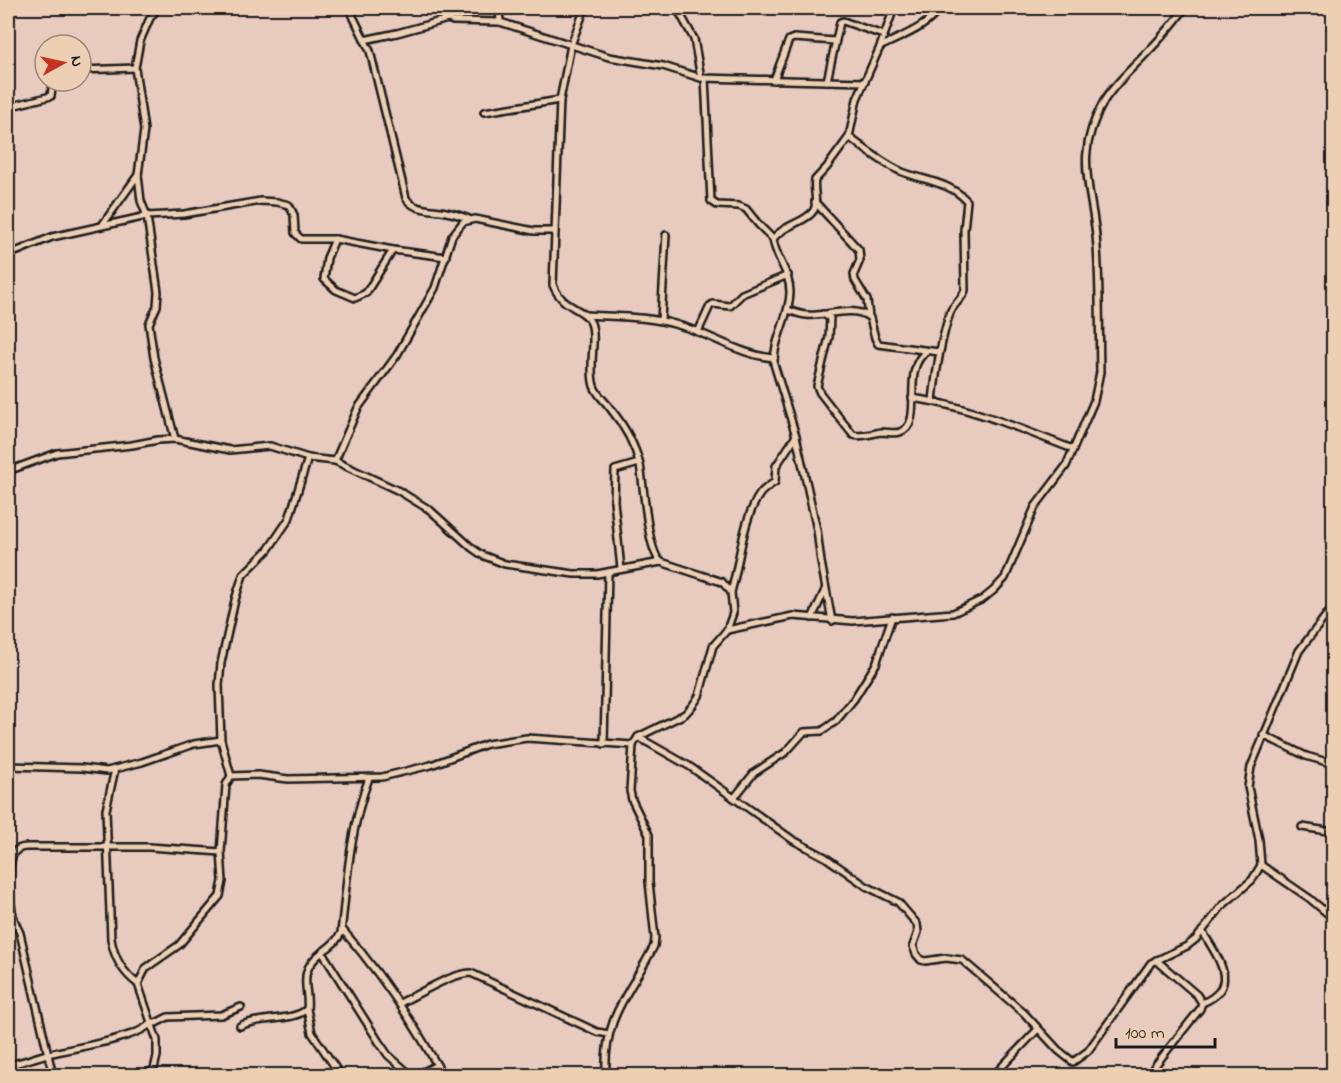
<svg xmlns="http://www.w3.org/2000/svg" width="1341" height="1083" font-family="'Indie Flower',sans-serif">
<style>
.lines{fill:none;stroke-linecap:round;stroke-linejoin:round}
.street-casing{stroke:#1c1c1c;stroke-width:10}
.street{stroke:#edd0b4;stroke-width:5}
</style>
<rect width="100%" height="100%" fill="#e7cbbe"/>
<filter id="ink" filterUnits="userSpaceOnUse"><feTurbulence type="fractalNoise" baseFrequency=".0167" numOctaves="2"/><feDisplacementMap in="SourceGraphic" scale="12" xChannelSelector="R" yChannelSelector="G"/><feConvolveMatrix kernelMatrix="1 2 1 2 8 2 1 2 1" color-interpolation-filters="sRGB"/></filter>
<g filter="url(#ink)">
<g class="lines">
<!-- street casing -->
<g class="street-casing">
<g id="street">
<polyline points="158,8 150,18 140,41 135,68 144,130 138,175 141,201 147,216 158,292 157,306 149,324 154,358 175,439"/>
<path d="M349 8 370 51 406 198C413 211 433 209 446 212 454 213 461 216 469 219"/>
<polyline points="442,8 448,19 453,21 500,22 609,57 663,66 701,78 865,82"/>
<polyline points="499,8 500,22"/>
<path d="M585 8 571 45 560 100 553 285C563 310 584 307 591 323 597 338 588 367 594 386 597 395 605 401 610 408 623 424 635 445 640 465 644 486 647 551 661 562L722 582 731 592 733 613 727 630 713 646 699 696 693 705 685 714 638 737 633 745 630 791 632 800 649 835V882L655 938 654 946C629 995 603 1016 606 1076"/>
<polyline points="677,8 694,39 701,78"/>
<polyline points="364,40 397,33 448,19"/>
<path d="M880 47C901 36 927 28 940 8"/>
<polyline points="81,70 135,68"/>
<polyline points="705,78 711,201 717,205 739,206 746,209 759,225 773,239"/>
<polyline points="774,80 789,40 794,38 835,41"/>
<polyline points="827,81 840,22 843,21 883,35"/>
<polyline points="8,107 51,96 53,81"/>
<polyline points="484,112 560,100"/>
<path d="M849 137C865 149 881 162 900 171 923 181 949 181 967 201L964 230 965 290C962 300 953 304 950 313 940 342 936 371 933 401"/>
<polyline points="815,202 859,250 860,260 854,274 855,280 867,300 869,317"/>
<polyline points="103,224 138,175"/>
<polyline points="335,239 327,258 324,279 336,290 355,298 366,293 393,250"/>
<polyline points="8,255 52,237 147,216 184,214 261,201 277,202 289,205 294,215 295,233 301,239 335,239 393,250 446,257"/>
<path d="M788 310C794 312 801 315 807 315 826 317 854 304 870 318L875 338 878 344 939 352"/>
<path d="M823 314 830 318 829 337 817 386 820 393 853 435C863 438 872 433 881 432 888 432 895 434 900 432 926 423 899 370 927 351"/>
<path d="M585 315C616 317 648 316 678 325 711 334 739 355 774 358"/>
<polyline points="661,320 666,235"/>
<polyline points="698,332 710,306 713,304 730,306 742,294 788,275"/>
<path d="M912 398C969 406 1020 429 1073 449"/>
<polyline points="335,461 358,408 397,355 435,288 452,236 463,222 475,219 534,231 555,231"/>
<polyline points="8,471 57,453 132,445 158,440 175,439 230,450 270,446 308,458 335,461 399,491 430,510 472,548 482,555 505,564 574,574 597,574 661,562"/>
<polyline points="621,569 614,501 615,470 639,463"/>
<path d="M731 592C740 562 742 520 760 494 764 489 770 485 775 482L776 466 796 436"/>
<polyline points="812,618 825,590"/>
<path d="M832 621 821 562 817 530 796 436 774 364C773 340 790 316 790 292 790 272 775 257 773 239 783 225 807 222 814 210 818 202 813 189 815 180L827 167 849 137 857 99 880 47 894 8"/>
<path d="M727 630 793 616 853 621 953 613 983 599 994 590 1005 578 1035 507 1066 466 1094 401 1100 372C1099 331 1100 289 1097 248 1094 190 1071 159 1104 101 1112 88 1123 77 1134 66 1152 48 1170 29 1185 8"/>
<polyline points="1263,735 1306,756 1334,764"/>
<polyline points="638,737 689,766 793,840 825,857 866,886 898,902 917,924 918,932 913,946 916,954 921,960 925,961 946,958 962,960 1024,1013 1058,1050 1073,1062 1088,1051 1151,963 1187,946 1196,939 1222,906 1252,880 1261,865 1259,840 1248,787 1251,767 1299,651 1334,605"/>
<polyline points="604,744 608,572"/>
<polyline points="8,766 82,768 107,771 142,762 194,744 221,740"/>
<path d="M115 769 106 810 111 939C114 957 123 973 138 984"/>
<polyline points="231,776 221,740 219,685 221,663 235,600 243,575 268,550 289,519 308,458"/>
<polyline points="734,798 754,773 786,752 804,732 822,731 836,721 854,699 876,664 892,617"/>
<polyline points="1302,827 1334,832"/>
<polyline points="1261,865 1309,898 1334,919"/>
<path d="M342 929C381 974 414 1023 443 1076"/>
<polyline points="322,952 379,1042 388,1055 412,1076"/>
<path d="M400 1003C419 994 452 973 471 973L597 1032 609 1034"/>
<path d="M1202 1003C1242 987 1217 956 1202 931"/>
<polyline points="307,1009 312,1033 341,1076"/>
<path d="M240 1026C260 1016 293 1022 307 1009 309 996 303 983 307 971 313 953 334 949 341 933 347 880 350 828 369 778"/>
<path d="M8 1065C22 1063 34 1057 48 1054 67 1049 142 1038 150 1023H156L168 1017 221 1015 241 1007"/>
<path d="M53 1076 20 933C17 927 14 921 13 915 10 902 5 857 18 849 20 848 25 847 27 847H149L221 852"/>
<polyline points="144,1076 154,1069 157,1056 157,1040 138,984 146,968 179,945 220,896 223,881 221,852 226,785 231,776 258,775 288,779 382,777 431,765 487,744 527,738 633,745"/>
<polyline points="415,1076 437,1065"/>
<polyline points="993,1076 1038,1029"/>
<polyline points="1147,1076 1200,1009 1202,1003 1197,995 1156,960"/>
</g>
</g>
<!-- street -->
<use href="#street" class="street"/>
</g>
</g>
<!-- margin -->
<rect width="1341" height="1083" fill="none" stroke="#edd0b4" stroke-width="30"/>
<rect x="15" y="15" width="1311" height="1053" fill="none" stroke="#1c1c1c" stroke-width="2" filter="url(#ink)"/>
<!-- north arrow -->
<g transform="translate(63 63) rotate(82)"><circle r="28" fill="#edd0b4" stroke="#998877" stroke-width="1.5"/>
<path d="M0-4.5L10 22L0 15L-10 22Z" fill="#c8321e"/>
<text y="-9" font-size="16" font-weight="bold" text-anchor="middle" fill="#1c1c1c">N</text>
</g>
<!-- scale -->
<path d="M1116 1038v9h99v-9" fill="none" stroke="#1c1c1c" stroke-width="3"/>
<text x="1125" y="1038" font-size="18" fill="#1c1c1c" stroke="#edd0b4" stroke-width="4.5" paint-order="stroke">100 m</text>
</svg>
